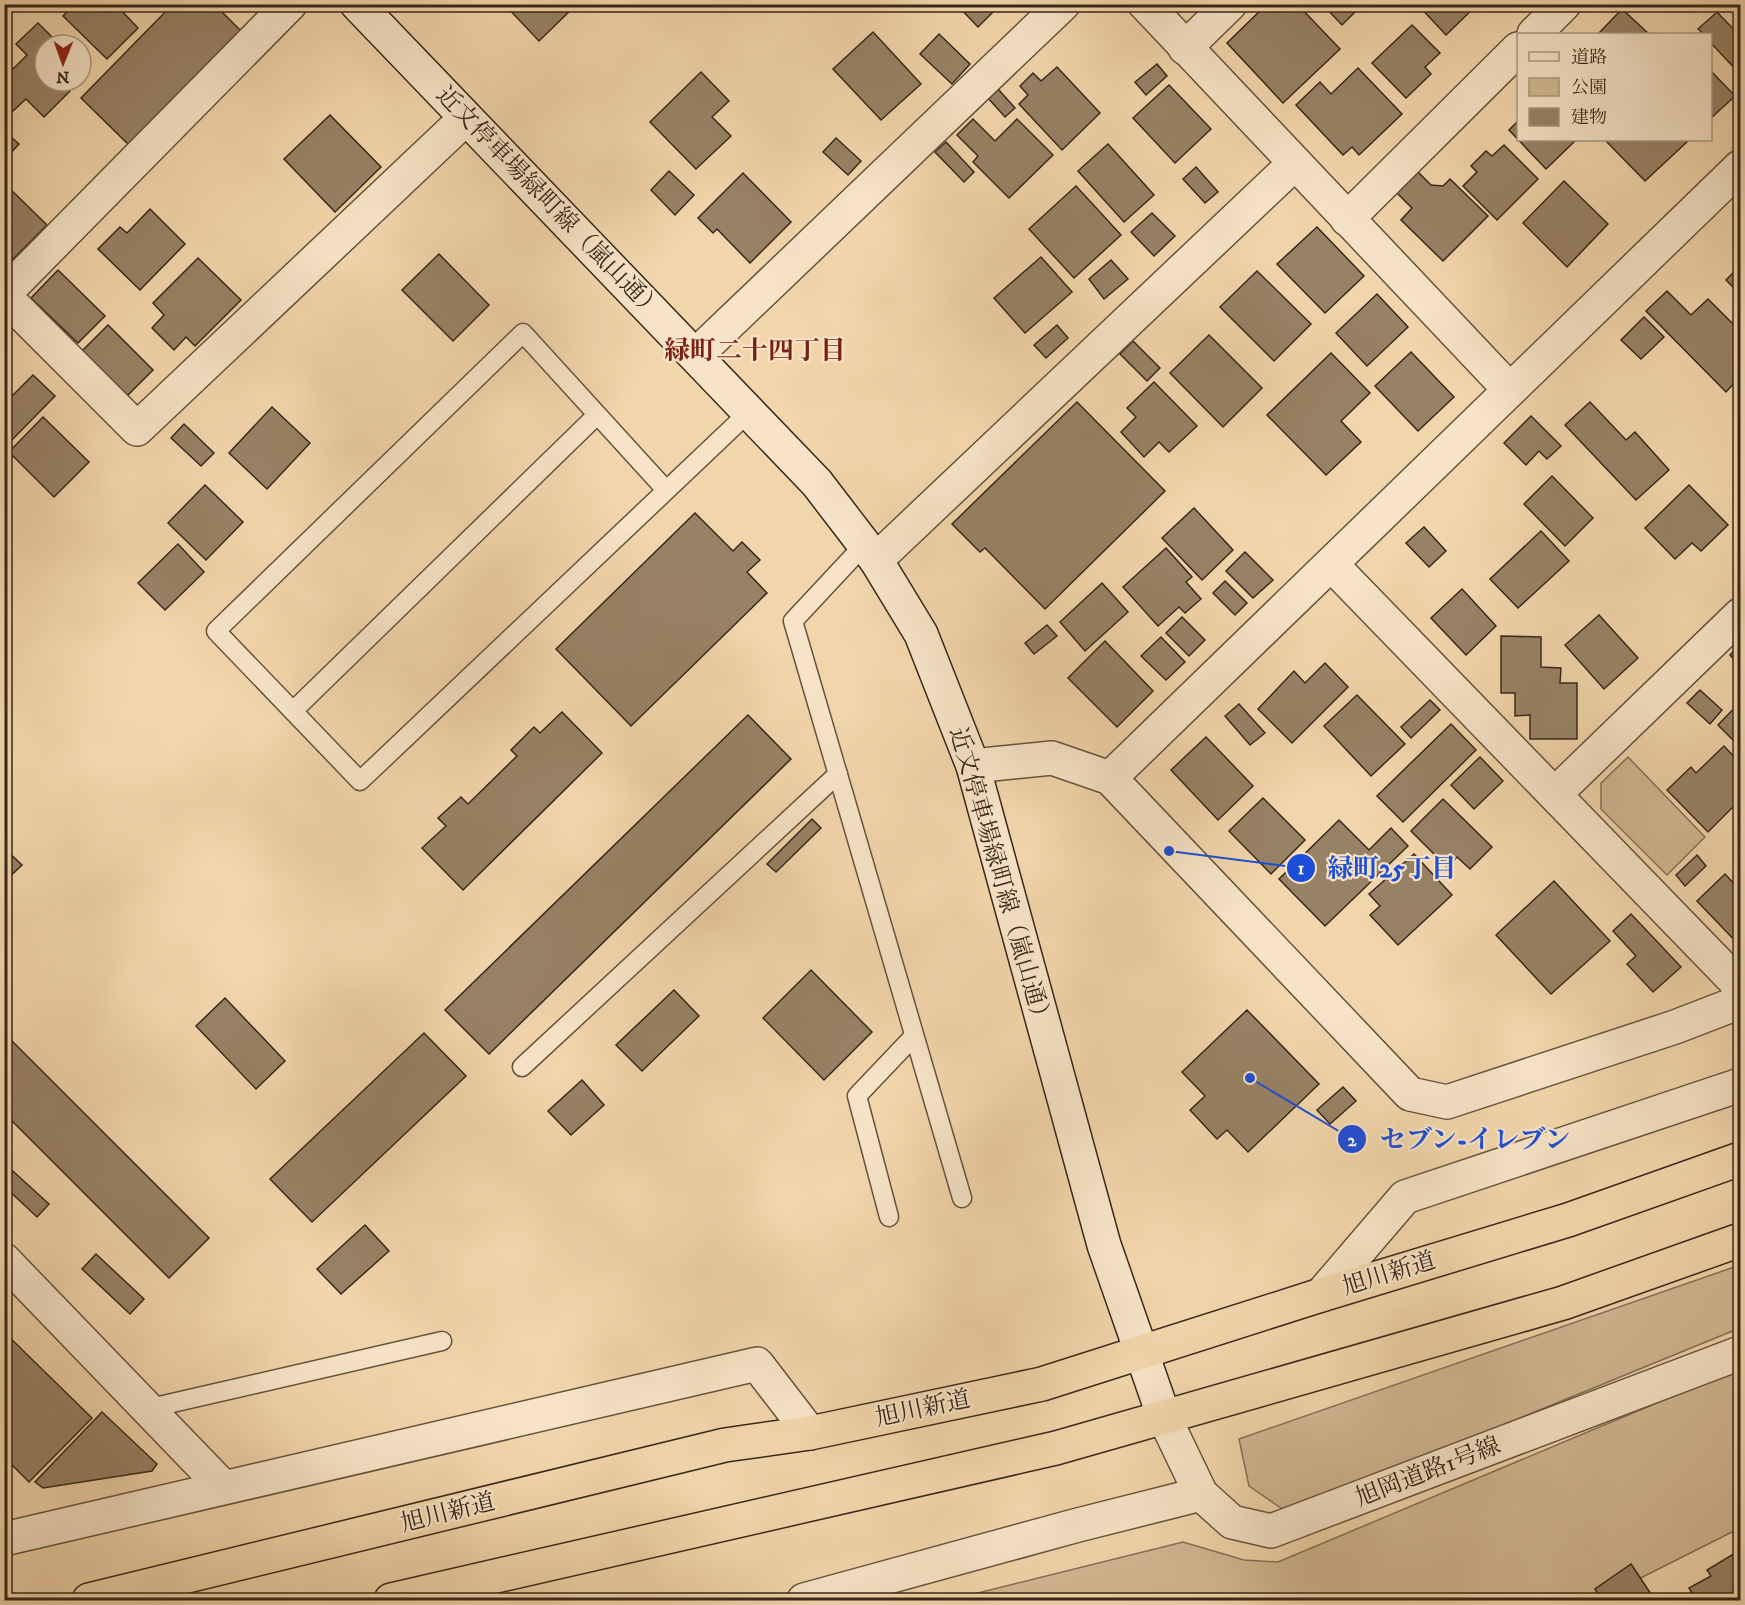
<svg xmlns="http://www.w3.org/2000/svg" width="1745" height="1605" font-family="'IM FELL DW Pica','Noto Serif JP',serif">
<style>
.green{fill:#d2b893;stroke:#847057;stroke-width:1.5}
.building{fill:#988266;stroke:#37271b;stroke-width:1.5}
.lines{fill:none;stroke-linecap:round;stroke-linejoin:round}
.service-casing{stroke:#66533f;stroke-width:21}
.minor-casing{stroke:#66533f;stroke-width:36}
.secondary-casing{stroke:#37271b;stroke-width:36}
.trunk-casing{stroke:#37271b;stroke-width:36}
.service{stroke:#f7e4c8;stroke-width:18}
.minor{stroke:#f7e4c8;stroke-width:33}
.secondary{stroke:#f7e4c8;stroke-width:33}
.trunk{stroke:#f2d6ab;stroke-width:33}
.labels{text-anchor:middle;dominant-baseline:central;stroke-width:4.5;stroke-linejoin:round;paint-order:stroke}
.street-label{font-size:24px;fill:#37271b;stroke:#f7e4c8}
.neighbourhood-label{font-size:26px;font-weight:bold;fill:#7a1f14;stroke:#f7e4c8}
.leader{fill:none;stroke:#1d4ed8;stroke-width:2}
.callout-dot{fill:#1d4ed8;stroke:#f7e4c8;stroke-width:2}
.mark-label{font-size:18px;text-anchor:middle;font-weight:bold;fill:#fff}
.callout-label{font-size:26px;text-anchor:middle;font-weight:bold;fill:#1d4ed8;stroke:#f7e4c8;stroke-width:4.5;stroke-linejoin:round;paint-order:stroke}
</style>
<rect width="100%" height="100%" fill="#f2d6ab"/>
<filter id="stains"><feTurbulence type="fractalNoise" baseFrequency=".00333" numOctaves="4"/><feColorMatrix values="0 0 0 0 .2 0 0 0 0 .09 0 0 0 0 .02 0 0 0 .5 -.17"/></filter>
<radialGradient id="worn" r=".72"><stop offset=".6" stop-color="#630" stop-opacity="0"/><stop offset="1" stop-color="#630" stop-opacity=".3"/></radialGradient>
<!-- green -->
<g class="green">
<polygon points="1628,757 1705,837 1667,875 1601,809 1601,783"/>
<polygon points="1740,1265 1740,1328 1288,1513 1249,1486 1239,1439"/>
<polygon points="1740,1368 1740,1528 1597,1600 950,1600 1183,1542 1244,1560 1278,1562"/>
</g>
<!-- building -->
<g class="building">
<polygon points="74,4 115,4 138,28 107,59 63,16"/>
<polygon points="173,4 214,4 244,34 132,148 81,98"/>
<polygon points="504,4 577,4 539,41"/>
<polygon points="956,4 1001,4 978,27"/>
<polygon points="1267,4 1297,4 1340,49 1283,103 1227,43"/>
<polygon points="1322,4 1363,4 1342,25"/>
<polygon points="1417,4 1478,4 1446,35"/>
<polygon points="1622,9 1649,34 1600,34 1599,33"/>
<polygon points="1717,12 1740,36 1740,74 1710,42 1710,34 1704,34 1698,29"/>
<polygon points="38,23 60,45 45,45 45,81 70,81 65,86 70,91 44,117 26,99 13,111 4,103 4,67 8,63 13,69 27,55 16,44"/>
<polygon points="1412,25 1440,53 1425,67 1431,74 1406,98 1372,63"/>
<polygon points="873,32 921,84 881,120 833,69"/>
<polygon points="939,34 970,64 952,84 920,54"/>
<polygon points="1157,64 1167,76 1146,95 1135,82"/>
<polygon points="1057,67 1100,113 1062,150 1019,104 1028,95 1020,86 1033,73 1041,81"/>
<polygon points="1358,68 1402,114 1359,155 1352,147 1343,155 1296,105 1320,82 1331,94"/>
<polygon points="1710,70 1735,96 1710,119"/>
<polygon points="701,72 729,101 712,117 731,136 696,169 650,122"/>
<polygon points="1169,85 1211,129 1175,163 1133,118"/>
<polygon points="998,89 1015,108 1005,117 988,98"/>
<polygon points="330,115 381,167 335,212 284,159"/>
<polygon points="973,119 995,141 1017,119 1053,155 1009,198 973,162 978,156 957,135"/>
<polygon points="1518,121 1518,140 1576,140 1546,169 1509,130"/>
<polygon points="4,131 19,144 4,160"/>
<polygon points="836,138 861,161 848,175 823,152"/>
<polygon points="1605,140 1689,140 1645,181"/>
<polygon points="946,142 974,172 964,182 935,152"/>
<polygon points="1108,144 1154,195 1124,222 1078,171"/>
<polygon points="1504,145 1538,179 1497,220 1463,186 1477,172 1471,166 1486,151 1492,156"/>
<polygon points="1196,167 1218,192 1205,203 1183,179"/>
<polygon points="1416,170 1431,185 1443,186 1450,179 1488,216 1443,261 1401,220 1412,208 1395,191"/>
<polygon points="669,171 694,195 675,215 651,190"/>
<polygon points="743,173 791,222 750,263 717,229 713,233 698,218"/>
<polygon points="1564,181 1608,224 1567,267 1523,223"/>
<polygon points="4,183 47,225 10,262 4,256"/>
<polygon points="1076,186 1121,235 1074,278 1029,229"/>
<polygon points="150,209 185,244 140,290 98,249 120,227 127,233"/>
<polygon points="1152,213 1175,236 1154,256 1131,232"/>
<polygon points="1317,227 1364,276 1325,313 1277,264"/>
<polygon points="439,254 489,305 453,341 402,290"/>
<polygon points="1041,257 1072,292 1025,333 994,298"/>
<polygon points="198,258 241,300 195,346 186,337 174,350 152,328 164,315 153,303"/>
<polygon points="1111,260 1128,279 1104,299 1089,279"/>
<polygon points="1740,266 1740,294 1726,280"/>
<polygon points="58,270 105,316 78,343 31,298"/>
<polygon points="1257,271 1311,324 1274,361 1220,307"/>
<polygon points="1667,291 1691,315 1708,299 1740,331 1740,377 1726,392 1646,311"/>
<polygon points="1377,294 1408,327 1367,366 1336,333"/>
<polygon points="1644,317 1664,337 1641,359 1621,340"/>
<polygon points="108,325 153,370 123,400 78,355"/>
<polygon points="1057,325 1068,338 1046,358 1034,345"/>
<polygon points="1209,335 1262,388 1223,427 1170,373"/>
<polygon points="1133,341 1160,368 1147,381 1120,354"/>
<polygon points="1411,352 1454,397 1418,431 1375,386"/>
<polygon points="1331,353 1370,393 1341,421 1361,442 1326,475 1267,415"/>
<polygon points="33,375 55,396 6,446 4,404"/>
<polygon points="1154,382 1197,426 1169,452 1159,442 1144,457 1121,432 1136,417 1127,408"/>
<polygon points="1077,402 1165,491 1045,609 985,548 980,552 952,524"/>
<polygon points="1590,402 1626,440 1635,432 1669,470 1636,500 1565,425"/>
<polygon points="272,407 310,443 267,489 229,453"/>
<polygon points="1531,416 1561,446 1547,459 1539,451 1526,465 1504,443"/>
<polygon points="43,417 89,462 54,497 9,452"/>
<polygon points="184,424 214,453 201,466 171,438"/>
<polygon points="1552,476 1593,518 1565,546 1524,504"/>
<polygon points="205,485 243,522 206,560 168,523"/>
<polygon points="1689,485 1728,525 1701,551 1692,543 1675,559 1645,528"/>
<polygon points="1194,508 1233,550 1202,580 1162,538"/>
<polygon points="695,513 733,551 742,542 760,560 747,572 767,593 631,726 556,649"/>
<polygon points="1424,527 1446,551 1429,567 1406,543"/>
<polygon points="1541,531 1569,561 1518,608 1490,579"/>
<polygon points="178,544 204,572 165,610 138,583"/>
<polygon points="1166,548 1192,577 1186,582 1201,599 1185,613 1179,607 1158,626 1123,587"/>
<polygon points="1245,552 1273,580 1253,598 1226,571"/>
<polygon points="1225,581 1247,603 1235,615 1213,593"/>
<polygon points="1102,583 1128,612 1085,651 1060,622"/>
<polygon points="1462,589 1496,626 1466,655 1431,618"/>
<polygon points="1599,615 1638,658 1604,689 1565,645"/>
<polygon points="1182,617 1205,640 1189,656 1166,633"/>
<polygon points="1047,625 1057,636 1034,654 1025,643"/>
<polygon points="1501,636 1541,637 1541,667 1561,668 1560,683 1577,683 1577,739 1530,739 1530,715 1515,716 1515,693 1501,693"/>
<polygon points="1161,637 1185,662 1166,680 1141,656"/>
<polygon points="1105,641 1153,691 1117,727 1068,678"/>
<polygon points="1740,645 1740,666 1730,655"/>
<polygon points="1325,663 1348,687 1292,743 1258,709 1294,671 1305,683"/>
<polygon points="1700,690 1722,710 1710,724 1687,703"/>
<polygon points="1357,695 1405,744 1371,776 1324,726"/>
<polygon points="1430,700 1440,710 1411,738 1401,727"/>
<polygon points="1740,702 1740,747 1718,725"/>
<polygon points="1239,704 1265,733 1250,745 1225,716"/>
<polygon points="562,712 602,753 463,890 422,848 446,826 438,818 461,797 468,804 517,756 511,750 534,727 540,733"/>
<polygon points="748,715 791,759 489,1054 445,1010"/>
<polygon points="1451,724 1476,750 1403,822 1377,796"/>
<polygon points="1206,737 1253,786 1218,820 1171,770"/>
<polygon points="1724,746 1740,763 1740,800 1708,832 1667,790 1691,767 1696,773"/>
<polygon points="1480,757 1503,781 1474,809 1451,785"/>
<polygon points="1263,798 1305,840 1271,874 1229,831"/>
<polygon points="1443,799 1492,847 1470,869 1457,857 1447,867 1411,831"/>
<polygon points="812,819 821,828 776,872 767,864"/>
<polygon points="1339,820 1369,850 1391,828 1408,846 1325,926 1279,879"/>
<polygon points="4,848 22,865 4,882"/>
<polygon points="1414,854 1452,895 1398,945 1370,915 1380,906 1369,894"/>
<polygon points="1697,855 1706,866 1685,886 1676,875"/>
<polygon points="1725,874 1740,890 1740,946 1697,901"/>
<polygon points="1554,881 1610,941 1551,994 1496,935"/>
<polygon points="1631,914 1681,967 1653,992 1627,964 1636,956 1613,931"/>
<polygon points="811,970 872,1032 824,1080 763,1018"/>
<polygon points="674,990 699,1016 642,1071 616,1045"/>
<polygon points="225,998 285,1061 256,1089 196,1026"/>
<polygon points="1247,1010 1319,1084 1248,1152 1227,1130 1217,1139 1190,1110 1205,1096 1182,1072"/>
<polygon points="4,1033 209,1238 169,1278 4,1113"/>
<polygon points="424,1033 466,1076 312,1222 270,1179"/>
<polygon points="582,1080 604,1105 571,1135 548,1111"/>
<polygon points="1343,1087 1356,1101 1330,1124 1317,1110"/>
<polygon points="4,1163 49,1204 37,1217 4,1186"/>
<polygon points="365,1225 389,1251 341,1294 317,1269"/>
<polygon points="96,1254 144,1299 130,1314 82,1269"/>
<polygon points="4,1332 92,1418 29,1482 4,1457"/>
<polygon points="102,1412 157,1464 152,1471 43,1488 35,1482"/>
<polygon points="1740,1550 1740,1600 1696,1600 1689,1588 1711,1576 1707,1570"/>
<polygon points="1631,1564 1655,1600 1593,1600 1600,1597 1595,1589"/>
</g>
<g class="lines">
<!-- service casing -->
<g class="service-casing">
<g id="service">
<polyline points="666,490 523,333 216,631 360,781 749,412"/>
<polyline points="864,545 793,621 962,1198"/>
<polyline points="293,711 597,415"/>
<polyline points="522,1067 838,774"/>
<polyline points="889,1217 857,1096 914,1036"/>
<polyline points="146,1409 442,1341"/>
</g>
</g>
<!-- minor casing -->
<g class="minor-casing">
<g id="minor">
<polyline points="1145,4 1510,390"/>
<polyline points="1534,34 1564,4"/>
<polyline points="1185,48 1230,4"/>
<polyline points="1347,219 1518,49"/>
<polyline points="4,294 290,4"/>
<polyline points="4,296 137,429 466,118"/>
<polyline points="696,355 1063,4"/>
<polyline points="876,560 1295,163"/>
<polyline points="1332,565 1740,986"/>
<polyline points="973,766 1052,758 1110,778 1410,1094 1447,1102 1675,1027 1740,1002"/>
<polyline points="1110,778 1740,167"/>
<polyline points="1555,794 1740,615"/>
<polyline points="4,1260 223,1487"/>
<polyline points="1321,1295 1405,1197 1740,1085"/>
<polyline points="1164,1417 1201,1494 1232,1522 1271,1531 1740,1353"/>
<polyline points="4,1539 757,1364 810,1433"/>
<polyline points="804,1600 1078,1525 1201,1494"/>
</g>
</g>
<!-- secondary casing -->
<g class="secondary-casing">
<polyline id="secondary" points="357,4 817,483 876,560 921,634 973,766 1104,1245 1164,1417"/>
</g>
<!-- trunk casing -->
<g class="trunk-casing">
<g id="trunk">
<polyline points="89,1600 725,1445 810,1433 1042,1384 1321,1295 1568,1220 1740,1159"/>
<polyline points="391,1600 1056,1448 1563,1303 1740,1240"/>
</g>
</g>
<!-- service -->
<use href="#service" class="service"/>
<!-- minor -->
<use href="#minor" class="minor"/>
<!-- secondary -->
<use href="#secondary" class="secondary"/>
<!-- trunk -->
<use href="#trunk" class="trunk"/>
</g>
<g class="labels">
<!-- street labels -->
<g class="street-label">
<text transform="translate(549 203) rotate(46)">近文停車場緑町線（嵐山通）</text>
<text transform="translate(1000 878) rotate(74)">近文停車場緑町線（嵐山通）</text>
<text transform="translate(1389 1274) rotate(-17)">旭川新道</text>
<text transform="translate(923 1409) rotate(-12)">旭川新道</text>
<text transform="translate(1428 1472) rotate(-21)">旭岡道路1号線</text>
<text transform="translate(448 1513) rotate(-14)">旭川新道</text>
</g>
<!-- neighbourhood labels -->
<g class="neighbourhood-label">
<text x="755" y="351">緑町二十四丁目</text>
</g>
</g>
<!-- callouts -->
<path class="leader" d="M1169 851L1301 868M1250 1078L1352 1139"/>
<g class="callout-dot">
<circle cx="1169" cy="851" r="6"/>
<circle cx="1250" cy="1078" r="6"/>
<circle cx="1301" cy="868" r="15"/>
<circle cx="1352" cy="1139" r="15"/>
</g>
<g class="mark-label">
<text x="1301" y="874">1</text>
<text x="1352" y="1146">2</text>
</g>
<g class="callout-label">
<text x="1392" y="877">緑町25丁目</text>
<text x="1475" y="1148">セブン-イレブン</text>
</g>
<!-- margin -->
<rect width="1745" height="1605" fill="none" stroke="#f2d6ab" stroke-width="24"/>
<rect x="6" y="6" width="1733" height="1593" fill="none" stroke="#37271b" stroke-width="3"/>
<rect x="12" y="12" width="1721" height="1581" fill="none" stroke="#37271b" stroke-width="1.5"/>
<!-- legend -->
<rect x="1517" y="33" width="195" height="108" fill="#f7e4c8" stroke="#aa9883" stroke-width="1.5"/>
<rect x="1529" y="52" width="30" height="9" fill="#f7e4c8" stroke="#aa9883" stroke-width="1.5"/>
<text x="1571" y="63" font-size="18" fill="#37271b">道路</text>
<rect x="1529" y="78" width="30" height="18" fill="#d2b893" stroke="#aa9883" stroke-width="1.5"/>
<text x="1571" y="93" font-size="18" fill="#37271b">公園</text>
<rect x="1529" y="108" width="30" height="18" fill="#988266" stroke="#aa9883" stroke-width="1.5"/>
<text x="1571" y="123" font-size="18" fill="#37271b">建物</text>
<!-- north arrow -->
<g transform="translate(63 63) rotate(181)"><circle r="28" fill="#f7e4c8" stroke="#aa9883" stroke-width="1.5"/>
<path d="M0-4.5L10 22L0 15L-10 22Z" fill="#8f2418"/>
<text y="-9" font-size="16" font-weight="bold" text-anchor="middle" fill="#37271b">N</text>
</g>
<rect width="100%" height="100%" filter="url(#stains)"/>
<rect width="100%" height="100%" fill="url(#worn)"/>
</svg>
